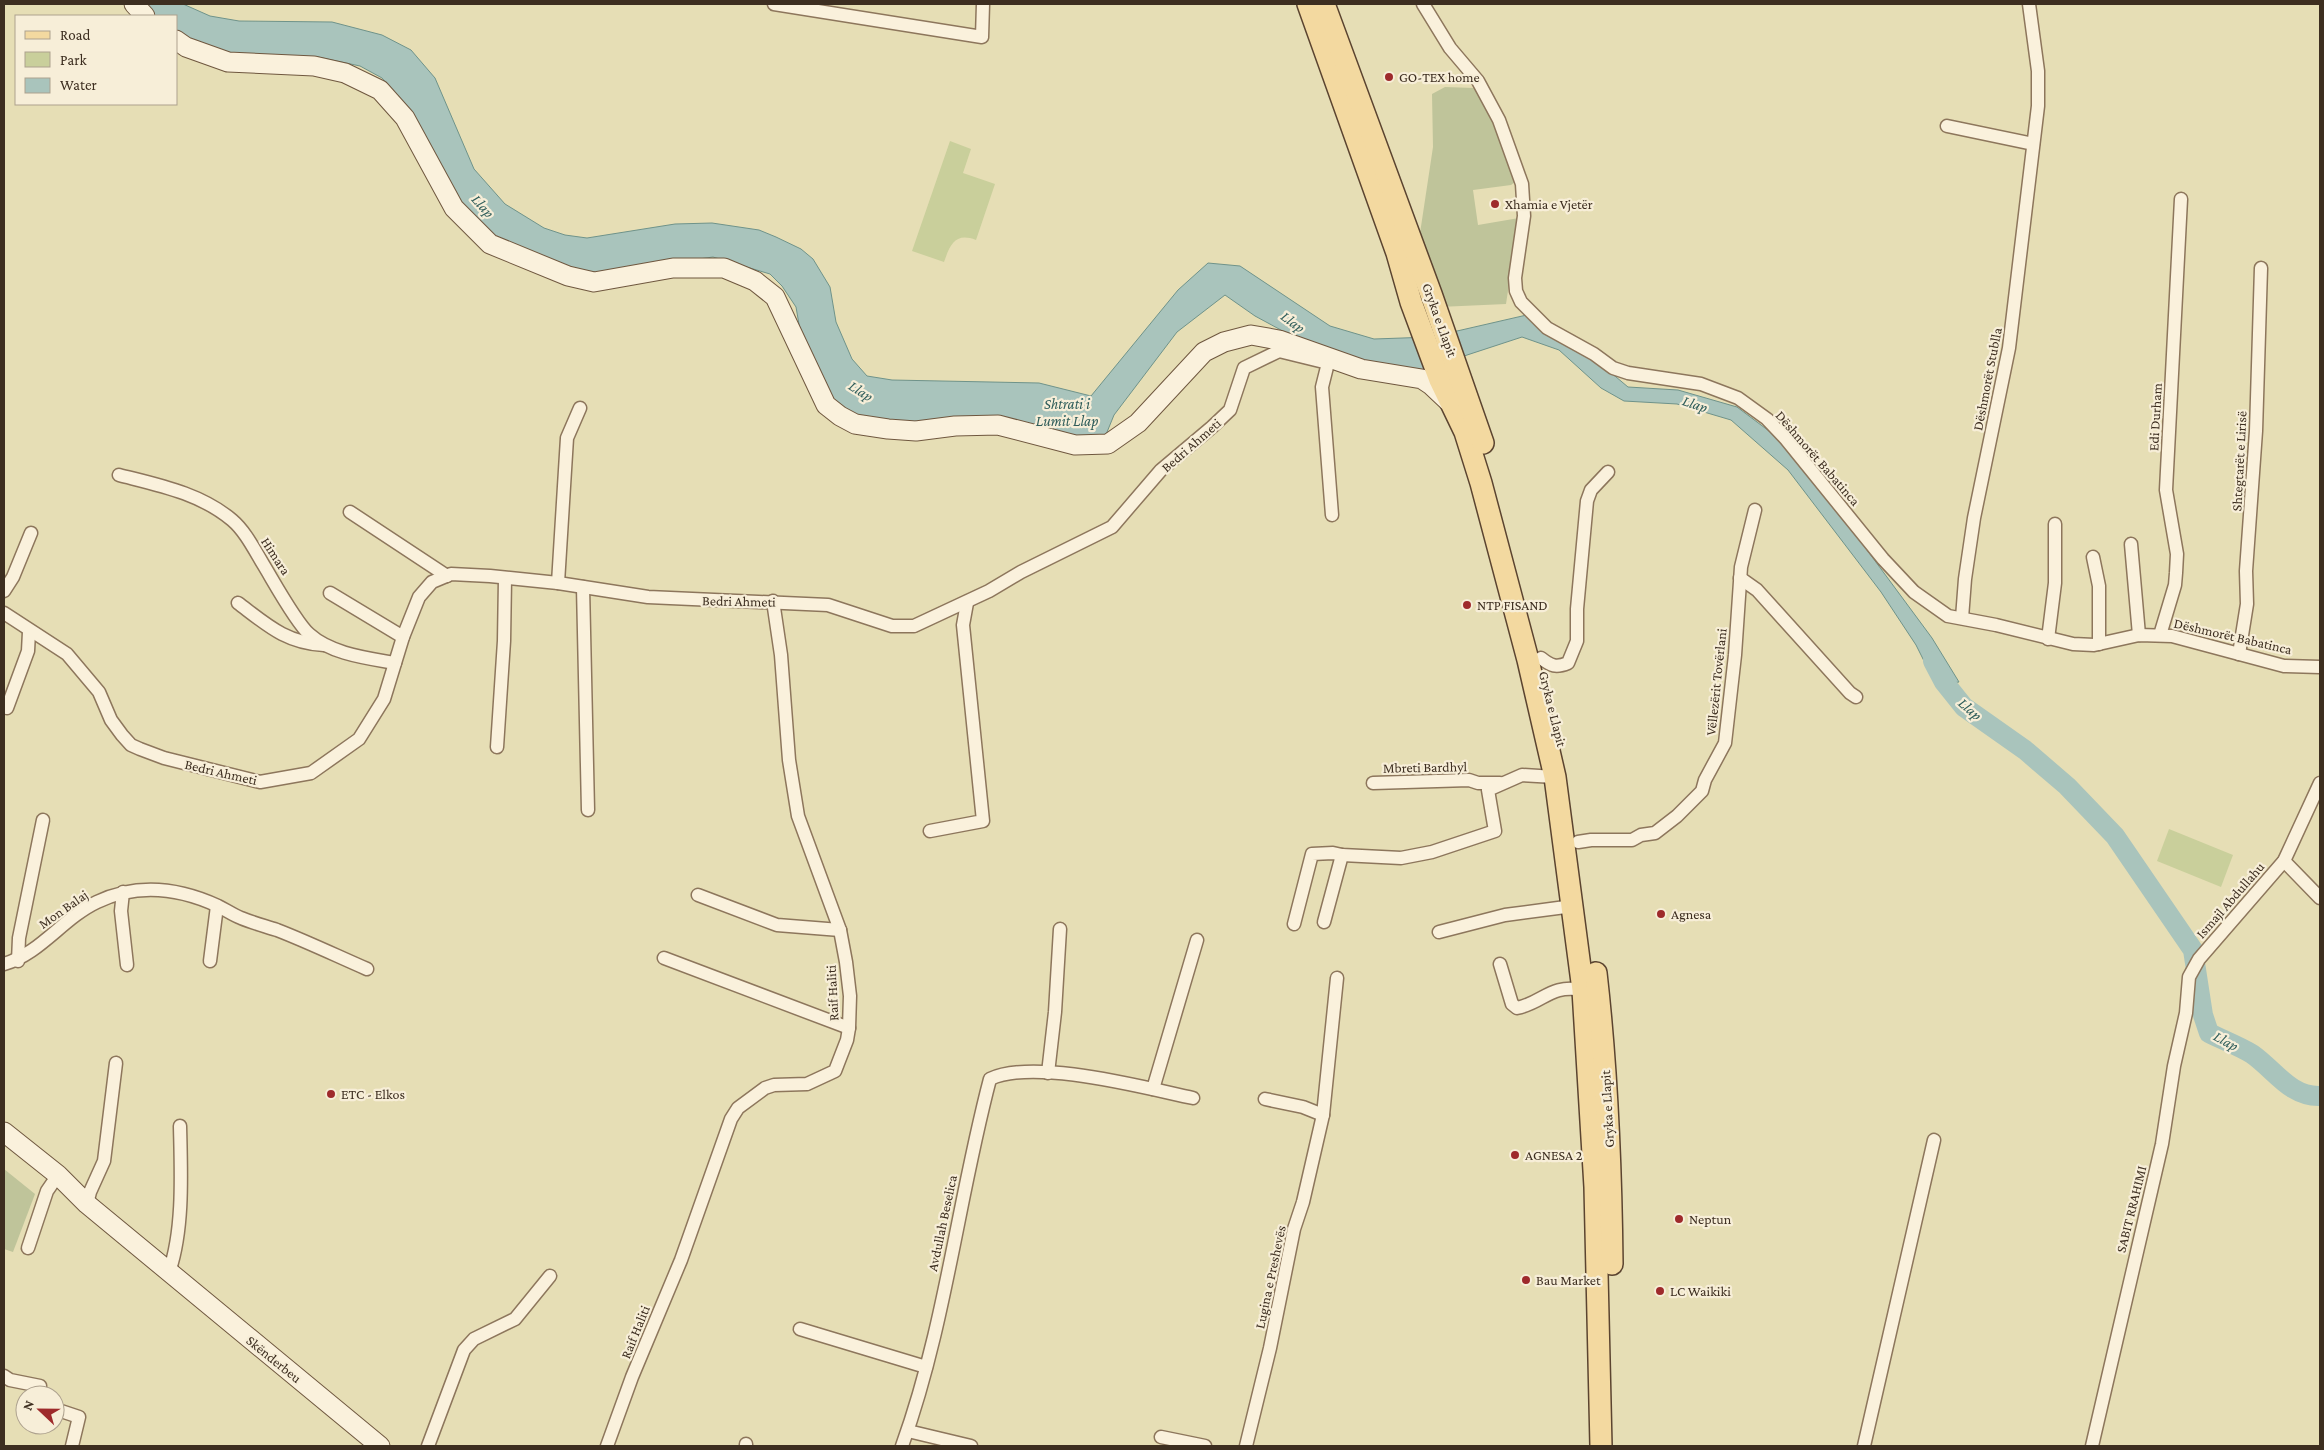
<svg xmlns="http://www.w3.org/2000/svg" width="2324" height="1450" font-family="'Crimson Pro',serif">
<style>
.farmland{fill:#e6deb5;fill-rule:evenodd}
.green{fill:#c9cf9b}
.cemetery{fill:#bfc49a}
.water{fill:#a9c4bc;stroke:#6f938a}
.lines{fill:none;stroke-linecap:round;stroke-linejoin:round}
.river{stroke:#a9c4bc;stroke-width:20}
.street-casing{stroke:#8d765c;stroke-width:15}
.secondary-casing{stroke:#6f573f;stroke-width:21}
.primary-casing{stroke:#5b4430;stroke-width:24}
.street{stroke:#faf1dc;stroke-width:12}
.secondary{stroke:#faf1dc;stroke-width:19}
.primary{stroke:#f3d9a0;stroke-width:21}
.poi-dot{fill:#9e2a2b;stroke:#f7eed8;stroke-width:2}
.labels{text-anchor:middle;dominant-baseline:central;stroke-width:4.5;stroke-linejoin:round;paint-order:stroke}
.poi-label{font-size:14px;fill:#3d2e20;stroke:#f7eed8;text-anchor:start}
.street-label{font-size:14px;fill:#3d2e20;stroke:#f7eed8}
.water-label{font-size:15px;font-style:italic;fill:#2f5d5a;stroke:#f7eed8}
</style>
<rect width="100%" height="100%" fill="#f0e4c8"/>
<!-- farmland -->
<path class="farmland" d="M4 4H2320V1446H4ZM16 16H176V104H16ZM25 1395H55V1425H25Z"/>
<!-- green -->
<g class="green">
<path d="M950 141 971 149 963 173 995 184 976 240C955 232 950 245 944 262L912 251Z"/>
<polygon points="2169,829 2233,855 2221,887 2157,861"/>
</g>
<!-- cemetery -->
<g class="cemetery">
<polygon points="1445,87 1474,88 1486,102 1515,182 1511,185 1473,190 1478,225 1519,218 1506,304 1439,307 1417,253 1433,147 1432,94"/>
<polygon points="4,1169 35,1194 13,1252 4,1249"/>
</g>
<!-- water -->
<polygon class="water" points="133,4 183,4 210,16 239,21 332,22 382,35 411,50 435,78 474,169 505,204 544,228 565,235 587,238 675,224 712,223 759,230 776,237 801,249 813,259 830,287 836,322 852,359 867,376 892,380 1039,383 1091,396 1178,290 1208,263 1240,266 1330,326 1374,339 1431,337 1531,314 1547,319 1628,387 1678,390 1737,407 1769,431 1799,462 1850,527 1932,638 1959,682 1936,685 1916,645 1881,592 1788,470 1731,420 1677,404 1624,401 1601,388 1559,350 1522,337 1461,357 1431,373 1329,356 1255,316 1225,295 1177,332 1114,415 1105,437 1068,437 921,422 885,423 849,414 832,400 800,330 796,307 782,286 770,274 713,257 578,276 521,255 473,225 410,110 382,78 360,66 318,57 214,54 176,36 176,16 147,16"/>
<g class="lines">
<!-- river -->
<path class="river" d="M1933 661 1944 682 1964 707 2025 750 2067 786 2115 836 2193 950 2203 1015 2209 1033C2223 1040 2239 1046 2252 1054 2275 1070 2290 1097 2320 1096"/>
<!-- street casing -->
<g class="street-casing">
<g id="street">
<polyline points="774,4 982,37 983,4"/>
<polyline points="1423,4 1450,48 1478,81 1499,120 1522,184 1524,216 1515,278 1516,291 1521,302 1547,328 1594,354 1613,368 1628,373 1701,384 1738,398 1767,419 1785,438 1883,559 1914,592 1948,616 1996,625 2073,644 2094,645 2139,635 2172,636 2284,666 2320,667"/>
<polyline points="1947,126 2033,144"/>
<path d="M119 475C158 485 200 493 232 520 245 531 254 549 263 564 274 582 295 621 309 634 331 654 367 658 395 663"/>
<polyline points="350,512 447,576"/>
<polyline points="2131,544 2139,635"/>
<polyline points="2093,557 2099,586 2099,644"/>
<polyline points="1740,578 1757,590 1850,693 1856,697"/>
<polyline points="558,583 567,438 580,408"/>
<polyline points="583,587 588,810"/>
<polyline points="4,591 13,577 31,533"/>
<polyline points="330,593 403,637"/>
<path d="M238 603C267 625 286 643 324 645"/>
<polyline points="4,613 67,654 99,692 111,720 122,735 131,745 140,749 164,758 260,782 311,773 359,739 384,699 403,637 419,597 432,582 451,574 490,576 558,583 648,597 828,605 892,626 914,626 989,591 1021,572 1112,527 1161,470 1212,427 1230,410 1244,368 1279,351 1328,363 1322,387 1332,515"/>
<polyline points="1962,618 1965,579 1974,518 2009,348 2038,106 2038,71 2029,4"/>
<polyline points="2160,635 2175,585 2176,573 2177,554 2166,490 2181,199"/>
<polyline points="2048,639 2055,583 2055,524"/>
<polyline points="2239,654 2247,604 2246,571 2256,431 2261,268"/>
<path d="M1541 658C1551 666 1556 668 1568 663L1577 641V609L1587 501 1591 490 1608 472"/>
<polyline points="7,708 28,651 29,632"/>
<polyline points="497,747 504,641 505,579"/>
<polyline points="1373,783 1469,780 1478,783 1500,783"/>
<polyline points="930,831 983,821 963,625 967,603"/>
<polyline points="1578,842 1591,840 1632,840 1641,835 1655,833 1677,816 1702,791 1705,780 1725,743 1735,655 1741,567 1755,510"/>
<polyline points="2284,861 2320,898"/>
<polyline points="123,892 121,911 127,965"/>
<polyline points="698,895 777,925 840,930"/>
<polyline points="1324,922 1342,855"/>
<polyline points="1294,924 1312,854 1333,853 1342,855 1401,858 1432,852 1495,831 1488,790 1522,775 1555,777"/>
<polyline points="1439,932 1505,915 1573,906"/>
<polyline points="664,958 849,1028"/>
<polyline points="18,961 19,938 43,820"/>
<polyline points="210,961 217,906"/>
<path d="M4 964C40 954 63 918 97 902 137 883 179 888 218 906 226 910 233 915 241 918 253 923 265 926 277 930 308 942 337 956 367 969"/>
<path d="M1500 964 1512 1004 1517 1008C1545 1002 1549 984 1583 990"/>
<polyline points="1048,1073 1055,1012 1060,929"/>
<polyline points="1153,1089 1197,940"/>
<polyline points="1265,1099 1303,1107 1323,1115"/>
<polyline points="87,1204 90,1192 104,1161 116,1063"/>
<polyline points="28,1248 47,1191 58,1175"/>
<path d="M169 1272C184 1229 181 1171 180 1126"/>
<polyline points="800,1329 926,1367"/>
<polyline points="4,1376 10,1380 40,1386 38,1395"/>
<polyline points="55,1409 79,1417 72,1446"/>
<polyline points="908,1431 971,1446"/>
<polyline points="1161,1437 1205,1446"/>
<polyline points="428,1446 464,1350 474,1339 515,1319 550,1276"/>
<polyline points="607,1446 632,1377 681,1260 731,1119 738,1108 765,1088 774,1085 807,1084 835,1071 847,1040 849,1028 850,996 846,962 840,930 798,816 789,760 781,655 773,601"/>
<polyline points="746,1446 746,1444"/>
<path d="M902 1446C945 1327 958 1200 990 1079 1034 1058 1145 1088 1193 1098"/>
<polyline points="1246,1446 1270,1348 1294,1229 1303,1202 1323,1115 1337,978"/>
<polyline points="1864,1446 1934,1140"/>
<polyline points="2092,1446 2162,1144 2174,1066 2186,1013 2189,977 2199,959 2284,861 2320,783"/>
</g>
</g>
<!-- secondary casing -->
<g class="secondary-casing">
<g id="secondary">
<polyline points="134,4 145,16"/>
<polyline points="176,40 186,47 228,62 314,66 345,73 380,90 405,118 454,208 490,244 568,276 594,282 673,268 724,268 755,281 775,297 826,405 840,416 855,424 888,429 916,431 955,426 998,425 1075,445 1108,444 1138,423 1204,352 1224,342 1251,335 1279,340 1361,369 1422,379 1431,385 1448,401"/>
<polyline points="4,1132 58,1175 87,1204 380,1446"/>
</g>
</g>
<!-- primary casing -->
<g class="primary-casing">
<g id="primary">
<polyline points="1308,4 1397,253 1411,302 1440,380 1465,432 1481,483 1528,660 1555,777 1583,990 1595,1187 1601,1446"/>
<polyline points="1324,4 1431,294 1483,443"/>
<path d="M1596 973C1607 1069 1611 1167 1612 1264"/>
</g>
</g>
<!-- street -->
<use href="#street" class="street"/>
<!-- secondary -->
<use href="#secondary" class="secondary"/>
<!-- primary -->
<use href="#primary" class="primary"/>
</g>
<!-- markers -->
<g class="poi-dot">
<circle cx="1389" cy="77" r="5"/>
<circle cx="1495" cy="204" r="5"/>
<circle cx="1467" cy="605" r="5"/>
<circle cx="1661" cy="914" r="5"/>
<circle cx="331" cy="1094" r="5"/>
<circle cx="1515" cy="1155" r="5"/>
<circle cx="1679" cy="1219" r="5"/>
<circle cx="1526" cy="1280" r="5"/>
<circle cx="1660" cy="1291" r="5"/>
</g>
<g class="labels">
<!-- poi labels -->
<g class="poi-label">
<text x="1399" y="77">GO-TEX home</text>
<text x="1505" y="204">Xhamia e Vjetër</text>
<text x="1477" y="605">NTP FISAND</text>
<text x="1671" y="914">Agnesa</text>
<text x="341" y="1094">ETC - Elkos</text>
<text x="1525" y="1155">AGNESA 2</text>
<text x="1689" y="1219">Neptun</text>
<text x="1536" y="1280">Bau Market</text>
<text x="1670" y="1291">LC Waikiki</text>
</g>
<!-- street labels -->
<g class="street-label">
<text transform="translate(1440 320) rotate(70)">Gryka e Llapit</text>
<text transform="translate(1987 379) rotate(-79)">Dëshmorët Stublla</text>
<text transform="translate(2155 417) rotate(-87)">Edi Durham</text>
<text transform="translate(1191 445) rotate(-41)">Bedri Ahmeti</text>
<text transform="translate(1818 458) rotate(49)">Dëshmorët Babatinca</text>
<text transform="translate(2239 461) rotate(-87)">Shtegtarët e Lirisë</text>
<text transform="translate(276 556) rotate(57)">Himara</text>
<text transform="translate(739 601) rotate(1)">Bedri Ahmeti</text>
<text transform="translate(2233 636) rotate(13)">Dëshmorët Babatinca</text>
<text transform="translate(1716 682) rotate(-84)">Vëllezërit Tovërlani</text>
<text transform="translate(1553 709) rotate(76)">Gryka e Llapit</text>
<text transform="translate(1425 767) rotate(-1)">Mbreti Bardhyl</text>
<text transform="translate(221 772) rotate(13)">Bedri Ahmeti</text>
<text transform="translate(2230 900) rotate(-49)">Ismajl Abdullahu</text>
<text transform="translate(63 909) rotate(-35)">Mon Balaj</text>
<text transform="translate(832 993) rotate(-93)">Raif Haliti</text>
<text transform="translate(1607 1109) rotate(-93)">Gryka e Llapit</text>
<text transform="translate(2131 1209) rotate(-76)">SABIT RRAHIMI</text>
<text transform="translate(942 1223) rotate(-78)">Avdullah Beselica</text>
<text transform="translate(1270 1277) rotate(-78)">Lugina e Preshevës</text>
<text transform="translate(635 1332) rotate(-68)">Raif Haliti</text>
<text transform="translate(274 1359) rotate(39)">Skënderbeu</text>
</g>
<!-- water labels -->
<g class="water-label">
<text transform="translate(483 206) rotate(48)">Llap</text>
<text transform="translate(1293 322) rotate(36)">Llap</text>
<text transform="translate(861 391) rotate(32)">Llap</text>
<text x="1067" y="404">Shtrati i<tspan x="1067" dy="17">Lumit Llap</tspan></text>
<text transform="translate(1695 404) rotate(18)">Llap</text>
<text transform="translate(1970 709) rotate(41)">Llap</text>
<text transform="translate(2226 1041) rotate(29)">Llap</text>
</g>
</g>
<!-- border -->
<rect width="2324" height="1450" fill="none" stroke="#3d2e20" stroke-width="10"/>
<!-- legend -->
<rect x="15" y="15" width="162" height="90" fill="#f7eed8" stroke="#ada18e"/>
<rect x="25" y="31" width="25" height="8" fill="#f3d9a0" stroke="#ada18e"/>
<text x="60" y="40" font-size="15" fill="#3d2e20">Road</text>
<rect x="25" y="52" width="25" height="15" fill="#c9cf9b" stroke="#ada18e"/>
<text x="60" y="65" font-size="15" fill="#3d2e20">Park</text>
<rect x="25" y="78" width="25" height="15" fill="#a9c4bc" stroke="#ada18e"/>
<text x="60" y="90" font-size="15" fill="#3d2e20">Water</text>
<!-- north arrow -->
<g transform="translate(40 1410) rotate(292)"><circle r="24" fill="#f7eed8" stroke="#ada18e"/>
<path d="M0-4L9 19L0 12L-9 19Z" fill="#9e2a2b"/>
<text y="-8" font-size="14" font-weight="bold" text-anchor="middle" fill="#3d2e20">N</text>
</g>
</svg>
